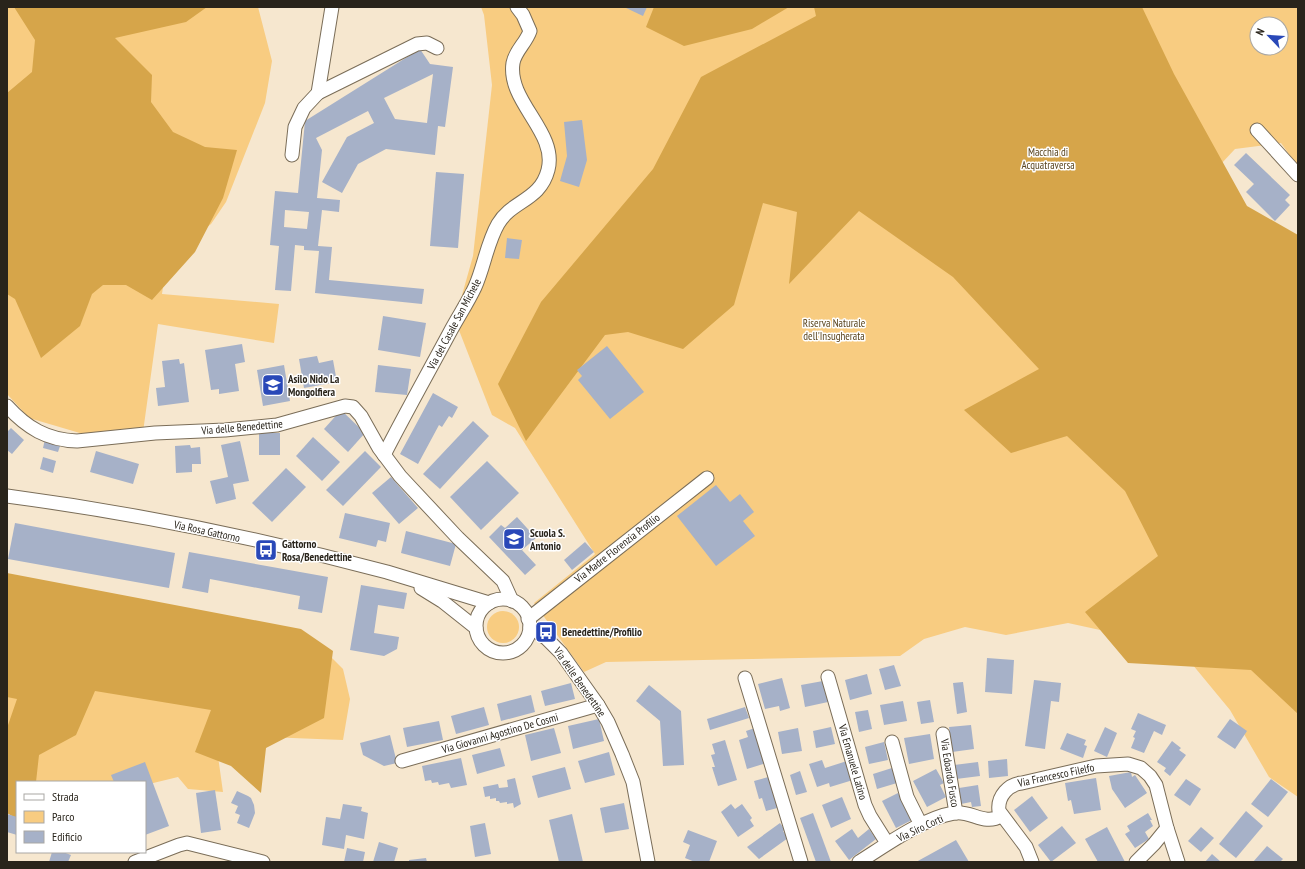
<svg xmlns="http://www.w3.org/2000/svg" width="1305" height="869" font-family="'PT Sans Narrow',sans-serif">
<rect width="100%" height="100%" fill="#f6e7cf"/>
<g fill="#f8cc81" fill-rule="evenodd">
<polygon points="7,7 258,7 272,61 265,103 226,202 211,224 167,258 162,294 279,304 274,343 158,324 143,432 90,436 29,418 7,394"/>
<path d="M 481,7 L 1298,7 L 1298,167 L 1281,143 L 1235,149 L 1205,181 L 1298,339 L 1298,797 L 1269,777 L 1230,710 L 1178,647 L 1068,623 L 1006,635 L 965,627 L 924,639 L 900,656 L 606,662 L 584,672 L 534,603 L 595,554 L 515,428 L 492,415 L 455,320 L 473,256 L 492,85 L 484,15 ZM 1257,24 L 1281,24 L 1281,48 L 1257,48 Z"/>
<polygon points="7,597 326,652 343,669 350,699 343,740 215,735 223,792 188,789 178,777 145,785 145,782 17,782 7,812"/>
<circle cx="503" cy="627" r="16"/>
</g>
<g fill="#d6a54a">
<polygon points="14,7 207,7 186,22 115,38 152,75 151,102 173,132 205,147 237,150 223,198 195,252 152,300 126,285 103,285 92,294 80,326 41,358 15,299 7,294 7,93 32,72 35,40"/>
<polygon points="654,7 789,7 752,29 684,46 646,27"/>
<polygon points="814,7 1142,7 1174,74 1247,206 1298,235 1298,714 1251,670 1128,663 1085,612 1158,556 1125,491 1067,436 1011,453 964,410 1039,369 953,277 859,211 789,284 797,212 763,203 734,305 683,349 628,332 605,335 526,441 498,384 541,302 653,169 701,77 816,16"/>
<polygon points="7,573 301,629 333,651 324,718 266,748 261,793 231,766 195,752 211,710 95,691 76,735 39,755 36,782 17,782 17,819 7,813 7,728 17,699 7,697"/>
</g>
<g fill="#a6b1c8" fill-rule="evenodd">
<polygon points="624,7 647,7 643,16"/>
<path d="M 420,49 L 430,64 L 453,67 L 445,127 L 438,126 L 435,155 L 386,149 L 358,164 L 342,193 L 322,182 L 347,137 L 374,123 L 368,111 L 316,138 L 322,150 L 317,198 L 340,200 L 339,212 L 322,210 L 318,246 L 332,247 L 329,280 L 424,289 L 422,304 L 315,293 L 319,251 L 304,250 L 304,246 L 295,245 L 291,291 L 275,290 L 279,246 L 270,245 L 275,191 L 298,193 L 305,121 ZM 433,74 L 427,123 L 395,119 L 384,98 ZM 285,210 L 309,212 L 307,229 L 284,227 Z"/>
<polygon points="582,120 587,160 579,187 560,181 567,156 564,122"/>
<polygon points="1246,153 1290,195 1285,200 1290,205 1275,221 1246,192 1254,184 1234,165"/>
<polygon points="436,172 464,174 458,248 430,246"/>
<polygon points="507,238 522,240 519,259 505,258"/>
<polygon points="383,316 426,323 420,357 378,350"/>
<polygon points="242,344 245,362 235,364 239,391 219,394 219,389 211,390 205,350"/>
<polygon points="607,346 644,392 610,419 578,380 582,376 577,370"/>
<polygon points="317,356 319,363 333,360 337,382 304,388 299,359"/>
<polygon points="179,359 180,364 184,363 189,402 158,406 156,388 165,387 162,361"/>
<polygon points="284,365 290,401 263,406 257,370"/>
<polygon points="378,365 411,369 407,395 375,392"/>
<polygon points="433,393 458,407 452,418 449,416 442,427 439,425 418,464 400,454"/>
<polygon points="341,410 365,433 348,452 324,429"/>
<polygon points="473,421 489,436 440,489 423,474"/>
<polygon points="11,428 24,440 12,454 7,450 7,430 8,431"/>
<rect x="259" y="433" width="21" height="22"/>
<polygon points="313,437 340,462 322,481 296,456"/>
<polygon points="45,439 61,443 58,452 43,448"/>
<polygon points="240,441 249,481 233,484 236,499 216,504 210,481 228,477 221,445"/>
<polygon points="190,445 191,448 200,447 201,464 192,464 192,472 176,473 175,446"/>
<polygon points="96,451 139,464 133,484 90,472"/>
<polygon points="365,451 381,467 343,506 326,490"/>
<polygon points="43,457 56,461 53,473 40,469"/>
<polygon points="487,461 519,493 481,530 450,497"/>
<polygon points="286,468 306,487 272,522 252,503"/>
<polygon points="391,477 418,508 399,524 372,493"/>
<polygon points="716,485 730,502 740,494 754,512 743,521 755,536 716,566 677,516"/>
<polygon points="345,513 390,523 386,542 378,540 376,547 339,538"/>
<polygon points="517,517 536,538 522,550 536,565 525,575 489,537 501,525 505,528"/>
<polygon points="15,523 175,553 169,588 8,559"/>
<polygon points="406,531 456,544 450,566 401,553"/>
<polygon points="585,542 594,552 572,570 564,560"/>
<polygon points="189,552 328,577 322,613 298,609 300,596 210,579 208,593 182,588"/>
<polygon points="361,585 407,593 404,609 378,605 374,633 399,637 397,649 384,656 350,650"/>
<polygon points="987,658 1014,660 1012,694 985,692"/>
<polygon points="894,665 901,686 885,690 879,669"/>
<polygon points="867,674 872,694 850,700 845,680"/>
<polygon points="782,678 790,708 780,711 779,706 765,709 758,684"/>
<polygon points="1034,680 1061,683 1059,702 1051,701 1045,749 1025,746"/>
<polygon points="823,681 828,702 805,707 801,685"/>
<polygon points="963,682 967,712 957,714 953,683"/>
<polygon points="571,683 575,699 545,706 541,691"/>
<polygon points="649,685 681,711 684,765 663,766 660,721 636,701"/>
<polygon points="531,695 535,712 501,721 497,704"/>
<polygon points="930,700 934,722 921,724 917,702"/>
<polygon points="903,701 907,721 884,725 880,705"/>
<polygon points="484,707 489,725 456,734 451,716"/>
<polygon points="745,707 749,718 710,730 707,719"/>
<polygon points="868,710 872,729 859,732 855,712"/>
<polygon points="1138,713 1166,725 1162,735 1154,731 1144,753 1131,748 1135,738 1133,737 1136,731 1131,729"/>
<polygon points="599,719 604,741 573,749 568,726"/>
<polygon points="1230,719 1247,731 1235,749 1217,737"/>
<polygon points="439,721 443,740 407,747 403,728"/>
<polygon points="971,725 974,749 952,752 949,727"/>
<polygon points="831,727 835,744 816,748 813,731"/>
<polygon points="1105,727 1117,733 1107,757 1094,751"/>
<polygon points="554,728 561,753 531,761 525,735"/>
<polygon points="755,728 766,763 747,769 739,740 748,737 746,731"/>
<polygon points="798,728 802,751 782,754 778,732"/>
<polygon points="1067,733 1086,740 1084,745 1087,746 1083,758 1060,749"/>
<polygon points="930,734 934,759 909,764 904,738"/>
<polygon points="390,735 397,763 384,766 363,755 360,743"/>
<polygon points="725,740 737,780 718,786 712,767 715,767 711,755 715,754 712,744"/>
<polygon points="1172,741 1181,748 1179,750 1186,755 1170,776 1164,771 1166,768 1157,762"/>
<polygon points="884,742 888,760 869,764 865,747"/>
<polygon points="500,748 505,766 477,774 472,755"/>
<polygon points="609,752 615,775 585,783 578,761"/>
<polygon points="461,758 467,785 451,788 449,783 439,785 438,782 432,783 431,780 425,781 422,766"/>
<polygon points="1007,759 1008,776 989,778 988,761"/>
<polygon points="822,760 825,768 847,761 853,780 830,787 829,783 817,787 809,764"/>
<polygon points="145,762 169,826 145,835 145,782 114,782 111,775"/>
<polygon points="978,762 980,776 956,779 954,765"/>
<polygon points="565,767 571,789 538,798 532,776"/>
<polygon points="892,768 897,783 877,789 873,774"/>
<polygon points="936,769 944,783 940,785 946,797 927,807 913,781"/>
<polygon points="800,771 807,792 796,795 790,775"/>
<polygon points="1131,772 1132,777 1135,775 1147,793 1125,808 1112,789 1109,776"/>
<polygon points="772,776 781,807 766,811 762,798 759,799 754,781"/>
<polygon points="515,778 521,804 514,808 513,803 507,804 507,802 500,803 499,801 496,801 496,798 490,799 490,796 485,797 483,787 498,784 499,788 508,787 507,780"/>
<polygon points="1096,778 1101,810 1074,814 1071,800 1068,801 1065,783"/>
<polygon points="1186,779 1201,789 1190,806 1174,795"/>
<polygon points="1271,779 1288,792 1268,817 1251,804"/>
<polygon points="978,785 981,806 972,807 971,802 961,804 959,788"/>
<polygon points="215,790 221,830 201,833 196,793"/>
<polygon points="237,791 248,796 251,798 254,805 255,813 249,828 237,823 240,815 235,813 238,806 231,803"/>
<polygon points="898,793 912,820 896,828 882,801"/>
<polygon points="1032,796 1048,818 1030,832 1014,810"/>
<polygon points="842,797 851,819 831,828 822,805"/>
<polygon points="624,803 629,829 605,833 600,808"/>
<polygon points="343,804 362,807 361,811 368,813 364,839 346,835 344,849 322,845 326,817 340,819"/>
<polygon points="731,804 735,809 742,804 752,818 750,820 754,826 738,837 721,812"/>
<polygon points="1246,811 1263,826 1236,858 1219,844"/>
<polygon points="813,813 831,862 816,862 800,818"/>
<polygon points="1148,813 1152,820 1150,820 1153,826 1145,832 1149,839 1135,848 1125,834 1130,831 1127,826"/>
<polygon points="7,814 17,817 17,835 7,832"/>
<polygon points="572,814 583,862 559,862 549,820"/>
<polygon points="485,823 491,854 475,857 470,826"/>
<polygon points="780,823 785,830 783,831 788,838 759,859 747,847"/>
<polygon points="1062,826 1076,843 1051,862 1038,845"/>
<polygon points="1107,827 1125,862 1098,862 1085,839"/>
<polygon points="1201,827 1214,838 1201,852 1188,841"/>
<polygon points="852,829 858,838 869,829 876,839 849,860 835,841"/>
<polygon points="688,830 717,841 709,862 695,862 685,858 690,845 683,842"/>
<polygon points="956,840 969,862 916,862"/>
<polygon points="379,842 398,848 394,862 373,862"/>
<polygon points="1267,846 1283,859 1280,862 1253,862"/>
<polygon points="347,848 365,852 363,862 344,862"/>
<polygon points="52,852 63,852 71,855 68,862 49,862"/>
<polygon points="1212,854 1221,862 1205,862"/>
<polygon points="426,858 427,862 409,862 409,860"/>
</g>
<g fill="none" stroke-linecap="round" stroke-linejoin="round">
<g stroke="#7a6d58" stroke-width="15">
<g id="minor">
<polyline points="318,93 417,44 427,43 437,48"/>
<polyline points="1257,130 1298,175"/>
<polyline points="292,155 295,127 304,108 318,93 332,7"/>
<path d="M 7,406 C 27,428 47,440 77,441 L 155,433 L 225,430 L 277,425 L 345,406 L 353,407 L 361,416 L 379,448 L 400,476 L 458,538 L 503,581 L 512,601"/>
<path d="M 384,455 C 405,414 428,373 450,332 C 458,317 468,302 475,287 C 484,267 487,243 498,224 C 512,200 540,201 548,170 C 558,132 507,102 513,63 C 515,51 526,43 530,31 L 523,15 L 517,7"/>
<path d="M 7,496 C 135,513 263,539 387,572 C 421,582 455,593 489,603"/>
<polyline points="421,588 442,601 476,628"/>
<circle cx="503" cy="626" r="27"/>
<polyline points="528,619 707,478"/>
<polyline points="530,627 546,638 561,653 598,705 608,722 622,754 633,782 648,862"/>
<polyline points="828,677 865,805 870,816 887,843"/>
<polyline points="745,678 801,862"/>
<polyline points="943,734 956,813"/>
<polyline points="892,742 907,797 921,825"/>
<polyline points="402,761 598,705"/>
<polyline points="135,862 179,845 187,843 263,862"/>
<path d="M 859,862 C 886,845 923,818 954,813 C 971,810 984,826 1001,816"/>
<path d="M 1032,862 L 1026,847 L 999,811 C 997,796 1009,784 1022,783 L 1096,766 L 1128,764 L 1141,768 L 1150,776 L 1156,785 L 1167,828 L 1178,862"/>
<polyline points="1136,862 1154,844 1167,828"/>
</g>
</g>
<use href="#minor" stroke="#fff" stroke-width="13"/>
</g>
<defs>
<g id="school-square" transform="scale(1.15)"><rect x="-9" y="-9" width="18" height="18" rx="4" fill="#2948b8" stroke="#fff"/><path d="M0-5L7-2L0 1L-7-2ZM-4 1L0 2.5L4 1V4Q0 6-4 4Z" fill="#fff"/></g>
<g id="bus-square" transform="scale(1.15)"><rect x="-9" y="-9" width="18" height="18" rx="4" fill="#2948b8" stroke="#fff"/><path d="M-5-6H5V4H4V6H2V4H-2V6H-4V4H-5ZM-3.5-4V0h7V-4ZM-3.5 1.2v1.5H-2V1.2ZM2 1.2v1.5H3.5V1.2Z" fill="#fff"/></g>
</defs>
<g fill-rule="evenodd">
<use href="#school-square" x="273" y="385"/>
<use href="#school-square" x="514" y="539"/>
<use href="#bus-square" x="266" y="550"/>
<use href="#bus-square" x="546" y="632"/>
</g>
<g text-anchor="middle" stroke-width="3" stroke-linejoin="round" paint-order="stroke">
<g font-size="11" fill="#59441e" stroke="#fff">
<text x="1048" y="156">Macchia di<tspan x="1048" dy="13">Acquatraversa</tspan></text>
<text x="834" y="327">Riserva Naturale<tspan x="834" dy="13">dell'Insugherata</tspan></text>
</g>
<g font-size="11" fill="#29241b" stroke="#fff">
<text transform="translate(454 324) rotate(-62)" y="4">Via del Casale San Michele</text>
<text transform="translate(242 427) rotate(-5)" y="4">Via delle Benedettine</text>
<text transform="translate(207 531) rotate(12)" y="4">Via Rosa Gattorno</text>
<text transform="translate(617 548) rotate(-38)" y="4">Via Madre Florenzia Profilio</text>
<text transform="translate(580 682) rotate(55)" y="4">Via delle Benedettine</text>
<text transform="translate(500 733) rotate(-16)" y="4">Via Giovanni Agostino De Cosmi</text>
<text transform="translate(853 762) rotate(74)" y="4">Via Emanuele Latino</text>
<text transform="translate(950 773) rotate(81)" y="4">Via Edoardo Fusco</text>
<text transform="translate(1056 775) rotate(-12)" y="4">Via Francesco Filelfo</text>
<text transform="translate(920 828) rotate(-25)" y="4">Via Siro Corti</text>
</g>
<g font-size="11" font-weight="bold" fill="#29241b" stroke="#fff" text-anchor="start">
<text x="288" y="383">Asilo Nido La<tspan x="288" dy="13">Mongolfiera</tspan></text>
<text x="530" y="537">Scuola S.<tspan x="530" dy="13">Antonio</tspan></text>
<text x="282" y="548">Gattorno<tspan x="282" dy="13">Rosa/Benedettine</tspan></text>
<text x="562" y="636">Benedettine/Profilio</text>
</g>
</g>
<rect width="1305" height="869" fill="none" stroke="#29241b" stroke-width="16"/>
<rect x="16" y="781" width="130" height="72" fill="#ffffff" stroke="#a9a7a4"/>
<rect x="24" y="794" width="20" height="6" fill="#ffffff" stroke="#a9a7a4"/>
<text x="52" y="801" font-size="12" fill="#29241b">Strada</text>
<rect x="24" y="811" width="20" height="12" fill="#f8cc81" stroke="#a9a7a4"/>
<text x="52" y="821" font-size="12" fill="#29241b">Parco</text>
<rect x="24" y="831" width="20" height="12" fill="#a6b1c8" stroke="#a9a7a4"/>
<text x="52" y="841" font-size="12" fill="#29241b">Edificio</text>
<g transform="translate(1269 36) rotate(295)"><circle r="19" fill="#ffffff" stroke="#a9a7a4"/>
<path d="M0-3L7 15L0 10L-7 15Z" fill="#2948b8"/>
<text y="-6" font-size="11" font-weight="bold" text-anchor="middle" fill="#29241b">N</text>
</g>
</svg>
